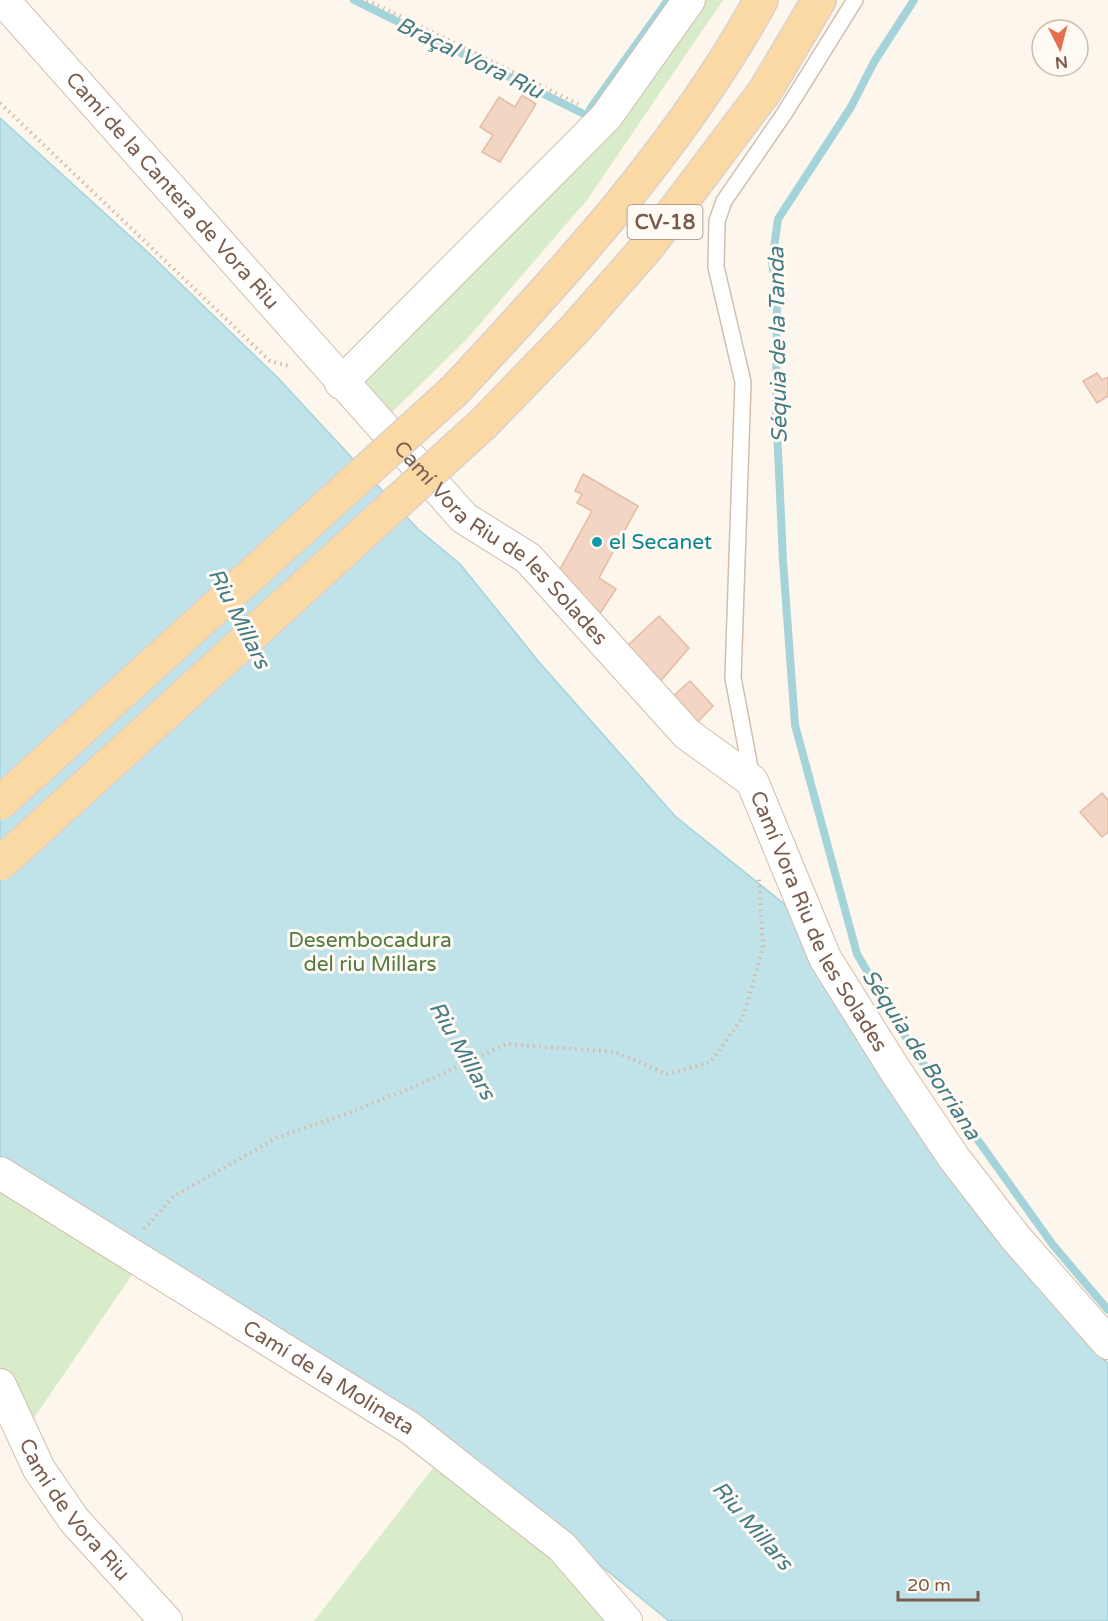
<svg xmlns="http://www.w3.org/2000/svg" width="1108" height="1621" font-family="'Varela Round',sans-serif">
<rect width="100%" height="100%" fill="#fdf6ec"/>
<g fill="#d8ecc9">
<polygon points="694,0 723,0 587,200 466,340 382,422 355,374"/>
<polygon points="0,1182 138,1266 25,1431 0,1378"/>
<polygon points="440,1459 556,1550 616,1621 314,1621"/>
</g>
<polygon fill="#bfe3e8" stroke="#a5d3da" stroke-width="1.5" points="0,118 153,257 278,378 418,529 460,564 539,662 675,816 788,907 813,964 875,1068 990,1232 1108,1364 1108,1621 669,1621 487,1473 283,1330 0,1158"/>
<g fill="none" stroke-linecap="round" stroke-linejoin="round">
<g stroke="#a5d3da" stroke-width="8">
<polyline points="354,0 586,115"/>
<polyline points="914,0 874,62 851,107 778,219 772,262 777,293 776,407 783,561 795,725 857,954 912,1048 1053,1245 1108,1310"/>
<polyline points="590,109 668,0"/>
</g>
</g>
<g fill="#f3d5c3" stroke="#e6bba3" stroke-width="1.5">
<polygon points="522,95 536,104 500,162 482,152 493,135 480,127 499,97 515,107"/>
<polygon points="1097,373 1102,380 1108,377 1108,396 1097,403 1083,381"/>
<polygon points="583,474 638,506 599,578 616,589 597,618 558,573 592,511 577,503 582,494 575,491"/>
<polygon points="659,616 689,648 657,685 625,648"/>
<polygon points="690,681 713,706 694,726 670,699"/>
<polygon points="1102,793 1108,800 1108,832 1102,837 1080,812"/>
</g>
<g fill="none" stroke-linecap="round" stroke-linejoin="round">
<g stroke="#d1beb0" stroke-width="18">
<polyline id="lane" points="752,778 733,678 743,382 716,267 717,221 724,201 784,114 855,0"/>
</g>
<g stroke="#d1beb0" stroke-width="34">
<g id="street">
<path id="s1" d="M 3,0 L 464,518 L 528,558 L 687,734 L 752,781 L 825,958 L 895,1070 L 954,1158 L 1015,1237 L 1108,1343"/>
<polyline points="341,383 606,117 689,0"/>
<path id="s2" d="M 0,1173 L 410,1428 L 562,1547 L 626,1621"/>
<path id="s3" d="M 0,1385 L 39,1469 L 74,1520 L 166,1621"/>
</g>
</g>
<g stroke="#dad1cd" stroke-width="36">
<g id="primary">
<path d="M 454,391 C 567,270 681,146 761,0"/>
<polyline points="484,423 575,329 648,246 765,91 819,0"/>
</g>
</g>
<g stroke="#d9b8a5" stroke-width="4" stroke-dasharray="1.5 4.5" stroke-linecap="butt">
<polyline points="367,0 578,104"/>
<polyline points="0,103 270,361 289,366"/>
<polyline points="144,1229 174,1196 278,1137 349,1113 434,1078 506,1044 615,1052 667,1074 711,1062 743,1017 763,948 759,878"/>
</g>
<use href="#lane" stroke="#fff" stroke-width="15"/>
<use href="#street" stroke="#fff" stroke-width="32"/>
<use href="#primary" stroke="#fbd9a5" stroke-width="33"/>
<g stroke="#dad1cd" stroke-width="36" stroke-linecap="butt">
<g id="primary-bridge">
<polyline points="0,803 454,391"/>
<polyline points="0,864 484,423"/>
</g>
</g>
<use href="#primary-bridge" stroke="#fbd9a5" stroke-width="33"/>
</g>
<circle fill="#0f9aa8" stroke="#fffaf3" stroke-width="2" cx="597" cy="542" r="6"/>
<g text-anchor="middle" stroke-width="6" stroke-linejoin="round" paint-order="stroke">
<rect fill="#fffaf3" stroke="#a28b7f" stroke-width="1.5" x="627.5" y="205" width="75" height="34" rx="4.5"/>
<g font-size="20" font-weight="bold" fill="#7a5c4d">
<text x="665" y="229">CV-18</text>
</g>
<g font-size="21" fill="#7a5c4d" stroke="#fffaf3">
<text dy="7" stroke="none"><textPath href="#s1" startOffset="255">Camí de la Cantera de Vora Riu</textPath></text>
<text dy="7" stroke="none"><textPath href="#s1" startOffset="738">Camí Vora Riu de les Solades</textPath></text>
<text dy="7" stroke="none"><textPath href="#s1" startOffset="1242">Camí Vora Riu de les Solades</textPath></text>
<text dy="7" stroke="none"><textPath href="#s2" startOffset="387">Camí de la Molineta</textPath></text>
<text dy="7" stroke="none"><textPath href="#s3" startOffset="146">Camí de Vora Riu</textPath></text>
</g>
<g font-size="21" fill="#0d838f" stroke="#fffaf3" text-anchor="start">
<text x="609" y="549">el Secanet</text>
</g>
<g font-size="21" fill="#537a41" stroke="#fffaf3">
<text x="370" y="947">Desembocadura<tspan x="370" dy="24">del riu Millars</tspan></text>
</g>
<g font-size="22" font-style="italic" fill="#437c86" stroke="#fffaf3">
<text transform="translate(470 57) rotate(26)" y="8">Braçal Vora Riu</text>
<text transform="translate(777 345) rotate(-91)" y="8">Séquia de la Tanda</text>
<text transform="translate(240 618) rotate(63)" y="8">Riu Millars</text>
<text transform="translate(463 1050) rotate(60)" y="8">Riu Millars</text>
<text transform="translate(922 1054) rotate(57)" y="8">Séquia de Borriana</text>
<text transform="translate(753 1525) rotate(49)" y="8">Riu Millars</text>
</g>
</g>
<g transform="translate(1060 48) rotate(174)"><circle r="28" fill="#fffaf3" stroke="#cabbb1" stroke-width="1.5"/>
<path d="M0-4.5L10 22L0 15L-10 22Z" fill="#e76f51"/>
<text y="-9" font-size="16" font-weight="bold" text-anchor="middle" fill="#7a5c4d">N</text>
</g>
<path d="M898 1591v9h80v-9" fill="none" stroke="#7a5c4d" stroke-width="3"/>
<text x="907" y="1591" font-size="18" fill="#7a5c4d" stroke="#fffaf3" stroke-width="4.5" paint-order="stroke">20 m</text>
</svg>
